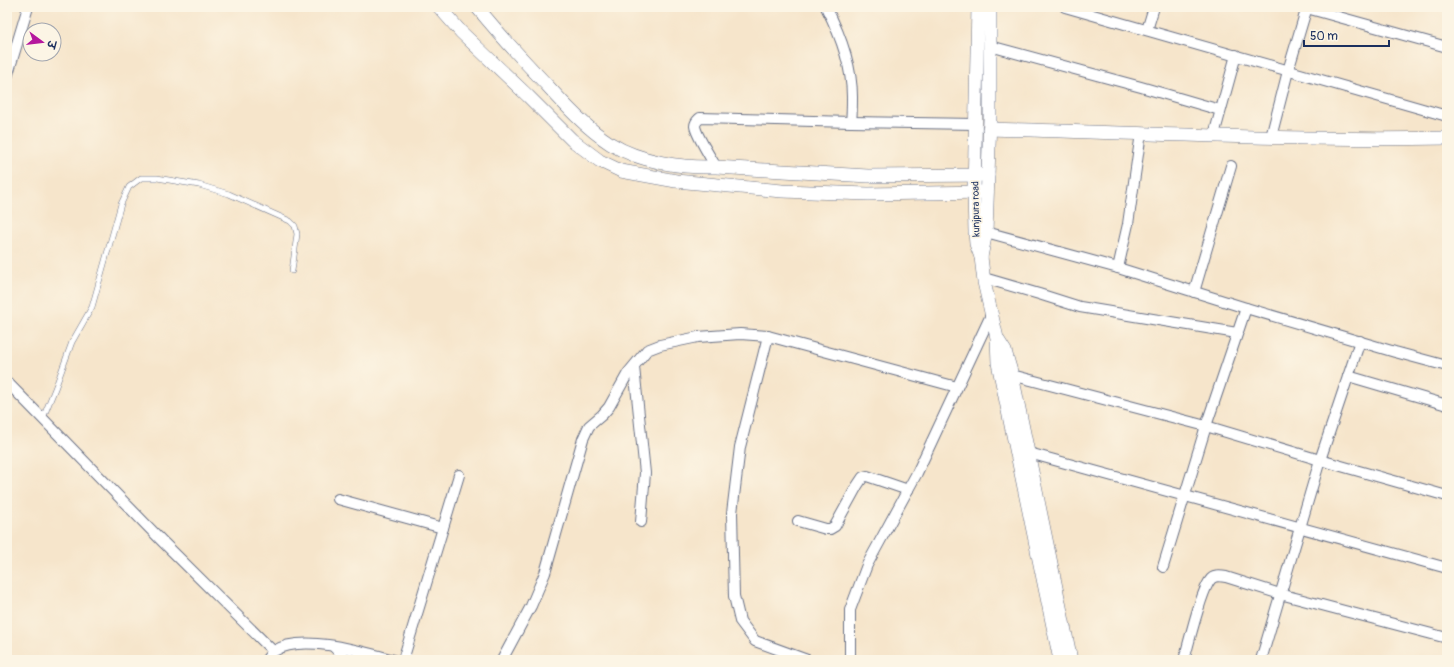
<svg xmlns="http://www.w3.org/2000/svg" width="1454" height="667" font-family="Pangolin,'Playpen Sans Deva',sans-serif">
<rect width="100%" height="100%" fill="#fcf5e5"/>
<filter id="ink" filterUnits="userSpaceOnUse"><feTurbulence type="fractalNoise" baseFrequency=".025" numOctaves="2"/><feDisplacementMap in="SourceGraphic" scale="8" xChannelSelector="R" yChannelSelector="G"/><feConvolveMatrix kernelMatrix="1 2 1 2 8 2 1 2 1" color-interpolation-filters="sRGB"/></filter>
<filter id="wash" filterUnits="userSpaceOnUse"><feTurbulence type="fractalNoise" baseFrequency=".012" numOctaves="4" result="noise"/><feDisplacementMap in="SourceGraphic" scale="16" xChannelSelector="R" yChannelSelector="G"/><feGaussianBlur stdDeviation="0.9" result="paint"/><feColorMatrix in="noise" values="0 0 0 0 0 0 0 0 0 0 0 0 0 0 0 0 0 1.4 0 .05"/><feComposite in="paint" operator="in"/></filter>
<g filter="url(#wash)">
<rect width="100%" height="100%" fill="#f6e5cb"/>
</g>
<g filter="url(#ink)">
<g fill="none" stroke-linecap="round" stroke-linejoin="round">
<g stroke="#686f84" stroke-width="6">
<polyline id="service" points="43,418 56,386 72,342 92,307 121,204 129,187 141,178 157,178 199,185 229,194 290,221 295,226 297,234 292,271"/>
</g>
<g stroke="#686f84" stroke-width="12">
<g id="minor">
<path d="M 826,7 C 840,34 852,67 852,97 C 852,106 852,114 851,122"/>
<polyline points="1065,7 1447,116"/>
<polyline points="1303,7 1447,47"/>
<polyline points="1147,30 1154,7"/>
<polyline points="990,46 1141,87 1220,110"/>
<polyline points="7,77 28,7"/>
<polyline points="1214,135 1236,55"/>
<polyline points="1271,137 1288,71 1307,7"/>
<path d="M 716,167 C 711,158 696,135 695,126 C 695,122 698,120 700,118 L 851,122 L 976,124"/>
<polyline points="986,232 1118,268 1246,308 1395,352 1447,366"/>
<polyline points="1118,268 1128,224 1141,133"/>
<polyline points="984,278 1039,294 1080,307 1237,333"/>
<polyline points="1194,292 1231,166"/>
<polyline points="768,336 740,447 732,513 734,596 740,621 755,641 807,660"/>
<polyline points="634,367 645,473 641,522"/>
<polyline points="1012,375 1206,426 1320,460 1447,496"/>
<polyline points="1348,376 1447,405"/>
<polyline points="7,382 162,541 273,651"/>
<polyline points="1029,453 1447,568"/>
<polyline points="338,499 443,528"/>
<polyline points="798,521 826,529 830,529 835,526 857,486 863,477 867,476 908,490"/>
<polyline points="1163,567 1206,426 1246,308"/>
<polyline points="334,647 346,660"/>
<path d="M 266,660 C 269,657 271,653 274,651 C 302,633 364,652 394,660"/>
<polyline points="403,660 459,475"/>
<polyline points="502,660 531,606 545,573 583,439 589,426 602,415 609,407 628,373 647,350 660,345 698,337 740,334 768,336 957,387"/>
<polyline points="850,660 850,610 867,565 917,473 991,315"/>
<path d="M 1184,660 C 1189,643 1201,590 1211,579 C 1215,575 1221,576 1226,577 L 1280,594 L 1447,638"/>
<polyline points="1261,660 1320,460 1360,341"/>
</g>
</g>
<g stroke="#686f84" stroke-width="14">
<g id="tertiary">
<polyline points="439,7 461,32 528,96 572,140 600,161 621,171 676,181 782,191 868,194 987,192"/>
<path d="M 477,7 C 499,34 522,59 546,84 C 565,105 586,128 611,144 C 640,162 682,168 716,167 L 868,176 L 988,175"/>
<polyline points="978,7 974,192 975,232 976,244 981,257 984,282 997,338 998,363 1060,660"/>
<path d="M 989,129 C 1142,133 1295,141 1447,138"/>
<polyline points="981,257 986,232 990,118 990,7"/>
<polyline points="998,340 1005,351 1012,375 1071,660"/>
</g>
</g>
<use href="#service" stroke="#fff" stroke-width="5"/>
<use href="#minor" stroke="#fff" stroke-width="10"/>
<use href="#tertiary" stroke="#fff" stroke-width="13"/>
</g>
</g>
<g text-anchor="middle" stroke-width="3.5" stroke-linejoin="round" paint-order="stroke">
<g font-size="10" fill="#1b2f5e" stroke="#fcf5e5">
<text transform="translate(975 209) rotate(-91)" y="4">kunjpura road</text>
</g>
</g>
<rect width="1454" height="667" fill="none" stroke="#fcf5e5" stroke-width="24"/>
<g transform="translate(42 42) rotate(105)"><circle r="19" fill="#fcf5e5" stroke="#a2a6af"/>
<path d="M0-3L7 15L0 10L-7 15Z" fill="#b5179e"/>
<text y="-6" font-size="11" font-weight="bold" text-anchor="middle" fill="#1b2f5e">उ</text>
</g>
<path d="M1304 40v6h85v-6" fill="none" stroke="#1b2f5e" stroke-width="2"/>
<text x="1310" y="40" font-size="12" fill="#1b2f5e" stroke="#fcf5e5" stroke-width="3" paint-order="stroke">50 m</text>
</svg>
